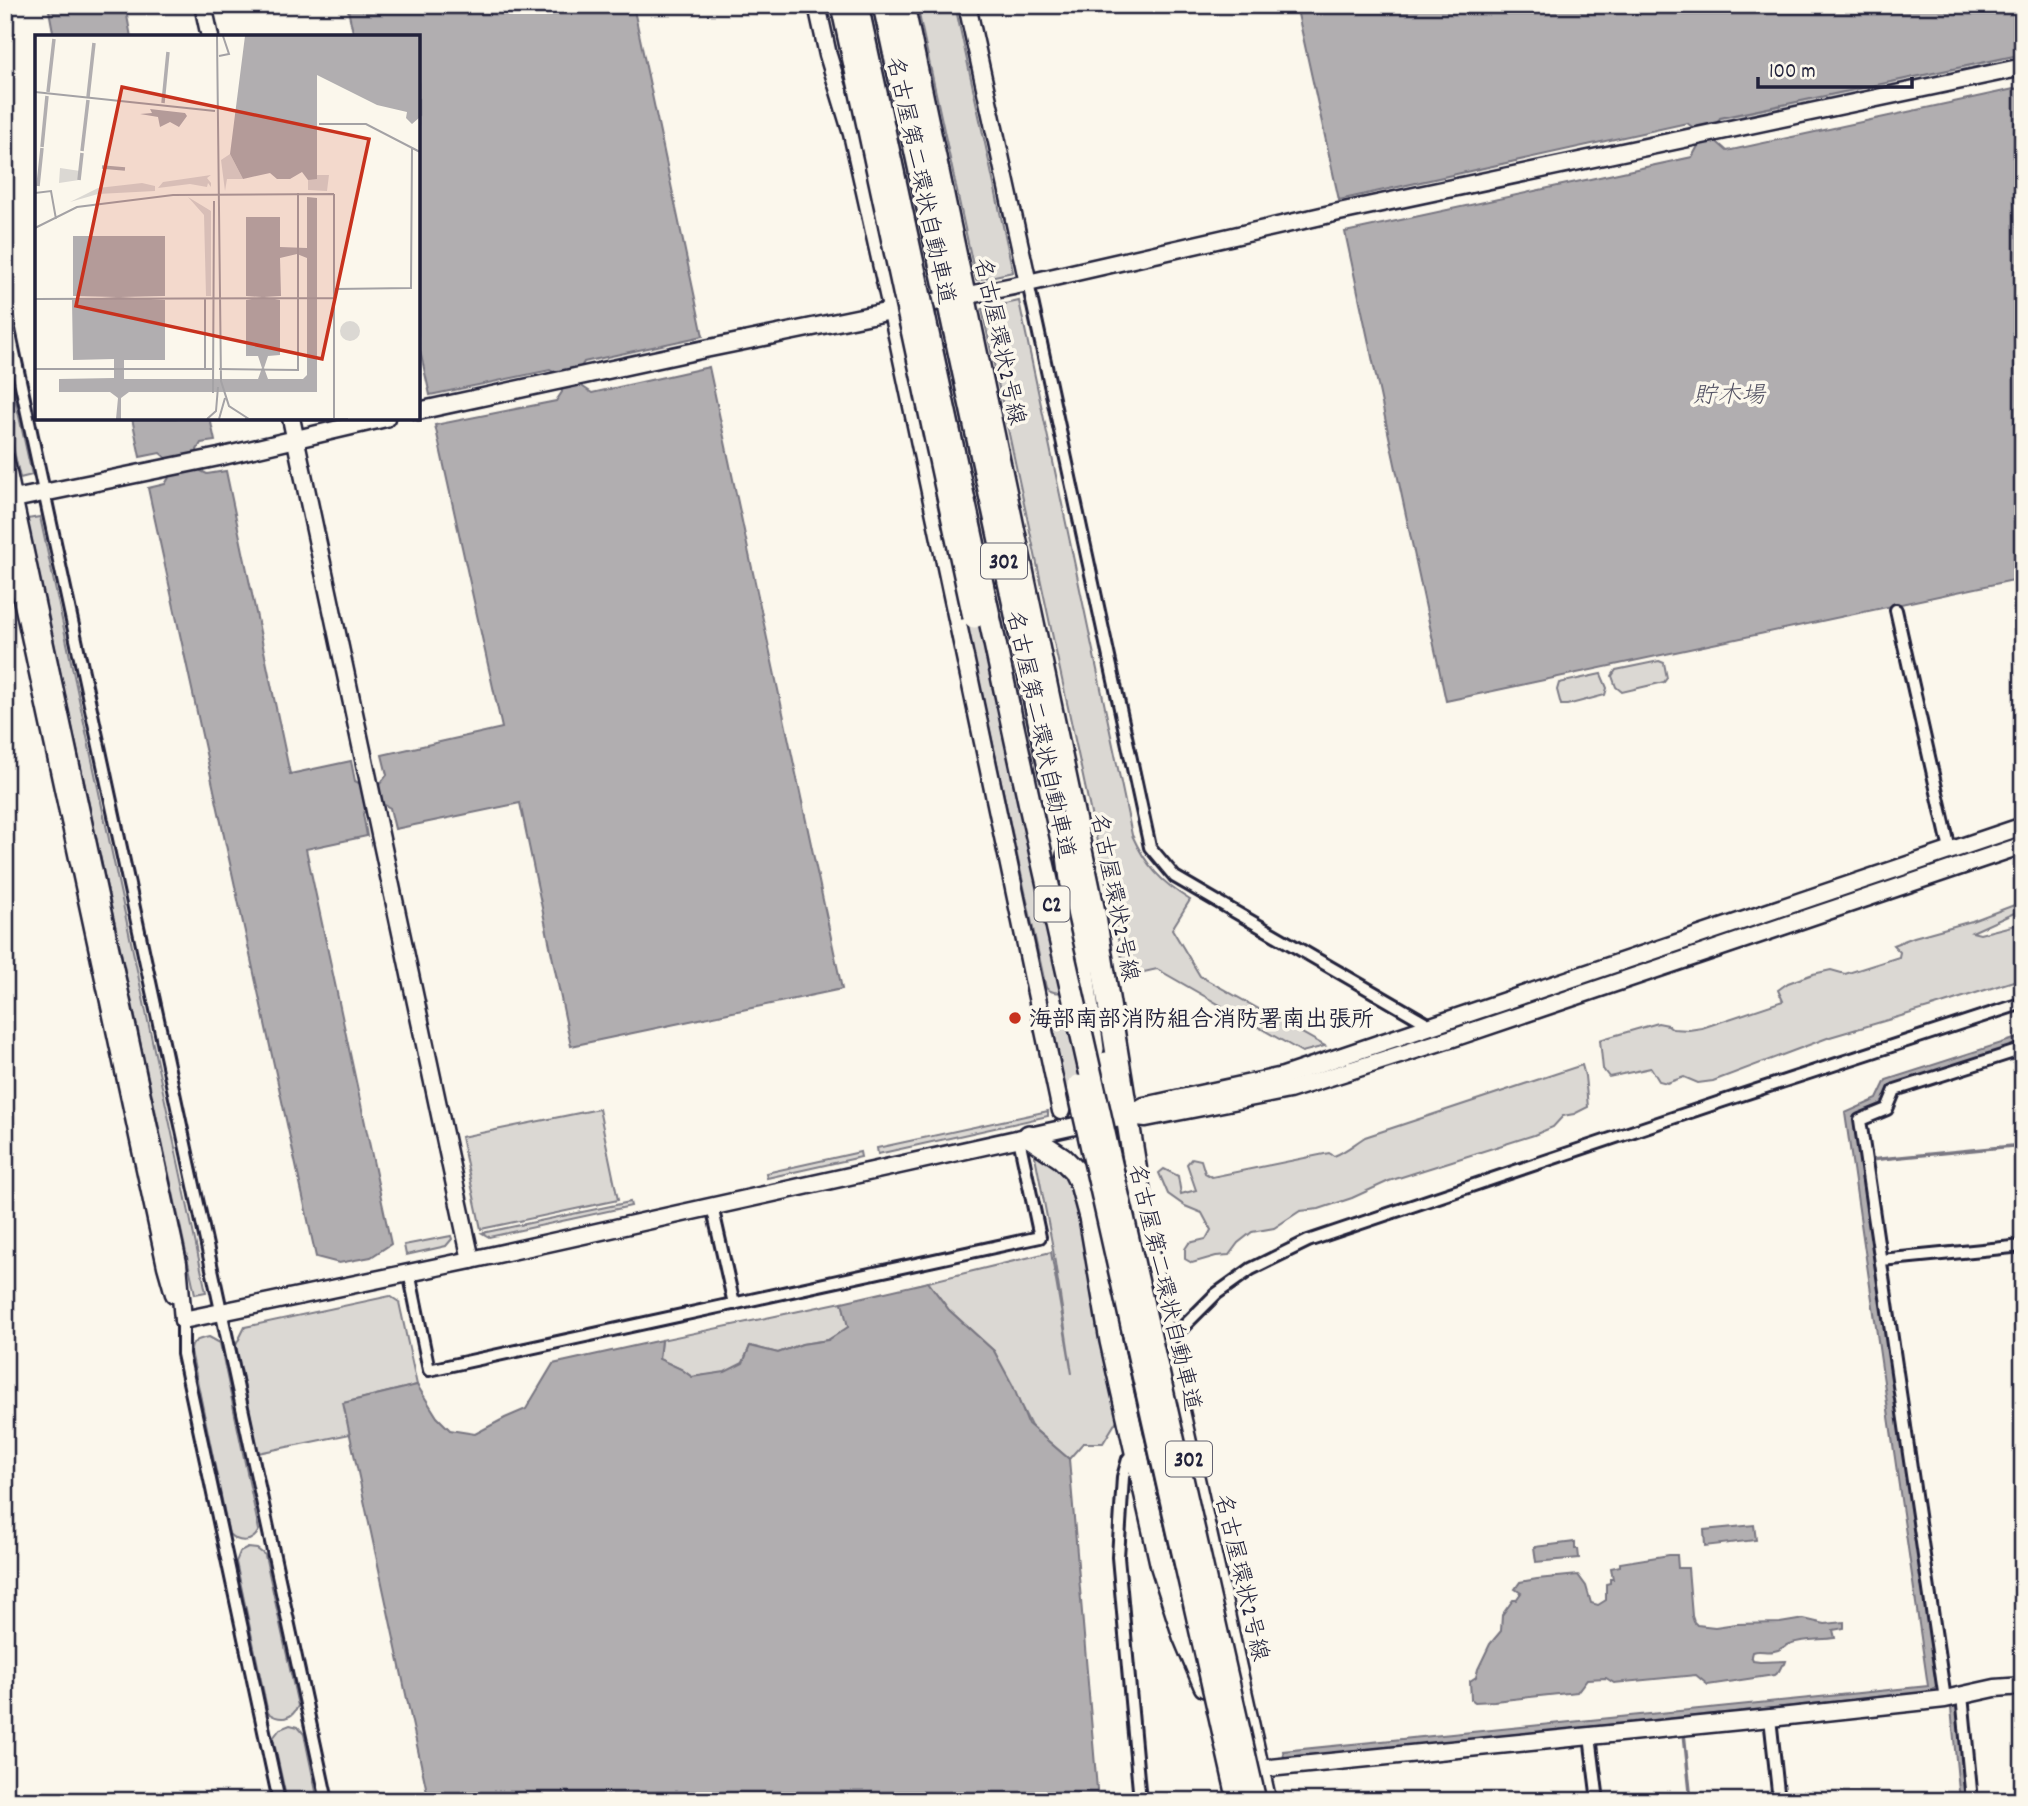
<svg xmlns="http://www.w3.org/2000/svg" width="2028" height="1806" font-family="Dekko,'Klee One',sans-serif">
<rect width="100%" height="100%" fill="#fbf7ec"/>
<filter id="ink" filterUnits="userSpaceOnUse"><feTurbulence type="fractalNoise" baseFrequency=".0143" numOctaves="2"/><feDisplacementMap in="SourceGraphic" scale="14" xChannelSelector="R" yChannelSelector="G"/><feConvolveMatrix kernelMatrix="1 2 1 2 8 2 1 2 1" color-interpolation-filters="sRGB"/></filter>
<g filter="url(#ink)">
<g fill="#dbd8d3" stroke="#7e7d87" stroke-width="2">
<polygon points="917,5 955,5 1013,272 976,280"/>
<polygon points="2023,54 2023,62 1715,126 1720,118"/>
<path d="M 1019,301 L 1132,835 C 1146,866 1161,882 1190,900 L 1172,929 L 1200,976 L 1325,1046 L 1302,1052 L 1157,969 L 1126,976 L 982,309 Z"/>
<path d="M 936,319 L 1080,985 C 1072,992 1054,996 1046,988 L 903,332 L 908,324 Z"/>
<polygon points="5,353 32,475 20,478 5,410"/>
<polygon points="40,517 206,1292 195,1294 27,519"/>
<polygon points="1659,661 1664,663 1667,678 1664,682 1622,692 1616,687 1612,676 1616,670"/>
<polygon points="1601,674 1607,688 1605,695 1567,705 1561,705 1557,690 1559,683"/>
<polygon points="2017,904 2021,910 1972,932 1980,934 2023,923 2023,978 1935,1006 1830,1037 1713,1081 1698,1083 1684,1077 1667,1083 1659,1081 1651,1068 1609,1077 1603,1069 1600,1040 1606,1038 1658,1023 1668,1025 1673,1029 1689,1030 1702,1028 1783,1001 1778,990 1788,983 1813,974 1831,970 1845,974 1899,957 1900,952 1893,945 1914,937 1972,921"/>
<path d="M 1078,1002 L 1087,1078 L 1076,1102 L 1068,1106 L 1051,1017 C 1055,1004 1066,1004 1078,1002 Z"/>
<path d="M 1582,1065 L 1585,1076 L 1588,1107 L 1574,1114 L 1563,1116 L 1553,1127 L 1534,1135 L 1389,1181 L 1352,1198 L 1319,1209 L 1300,1211 L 1274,1228 L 1252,1232 L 1238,1243 L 1229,1255 L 1216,1256 L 1192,1263 L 1185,1259 L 1185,1249 L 1189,1243 L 1206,1239 L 1211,1230 L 1202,1213 L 1185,1206 L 1168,1194 L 1159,1173 L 1164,1169 L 1178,1176 L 1181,1194 L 1196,1190 L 1187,1164 L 1192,1158 L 1201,1160 L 1205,1173 L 1212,1177 L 1329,1153 L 1334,1156 C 1345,1152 1354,1144 1365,1137 Z"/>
<polygon points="599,1109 618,1200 481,1229 461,1137"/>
<polygon points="1048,1111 1048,1116 878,1154 877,1148"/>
<polygon points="860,1152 861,1157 767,1178 766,1173"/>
<polygon points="1045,1154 1078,1175 1125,1407 1103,1443 1083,1443 1069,1459 1031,1426 994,1351 949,1310 928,1282 1051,1252 1072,1374 1052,1243 1035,1156"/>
<polygon points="630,1202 631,1206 489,1237 482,1233"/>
<polygon points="451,1236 452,1239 446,1246 406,1255 404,1245"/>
<polygon points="390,1296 399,1302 417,1385 344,1403 350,1434 258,1453 236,1345 245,1327"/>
<polygon points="842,1302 849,1327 828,1340 802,1344 778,1353 750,1346 743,1363 725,1373 692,1377 681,1369 659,1359 661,1340"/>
<path d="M 209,1337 L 220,1343 L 259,1530 C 253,1543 239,1544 229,1534 L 191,1351 C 191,1340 200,1339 209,1337 Z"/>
<path d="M 248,1548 L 257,1549 L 265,1555 L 298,1706 C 292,1720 280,1721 268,1713 L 236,1562 L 240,1552 Z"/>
<polygon points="290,1725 298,1727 304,1734 318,1801 287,1801 273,1738 280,1729"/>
</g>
<g fill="#b1aeb0" stroke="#787681" stroke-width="2">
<polygon points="48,5 125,5 131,37 54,37"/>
<polygon points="347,5 633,5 703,336 584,362 579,370 583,387 592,393 709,367 842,989 571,1046 520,803 395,829 390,808 381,803 368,806 363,814 367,836 306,849 391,1244 371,1257 339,1263 316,1257 148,488 165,484 170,476 166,458 160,453 140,457 132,418 210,418 215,441 201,443 197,450 201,471 207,474 226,471 290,774 351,761 355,781 366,787 379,785 387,775 382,755 502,728 435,425 556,401 562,392 558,375 550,370 430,395 418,342 418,37 354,37"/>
<polygon points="1296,5 2023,5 2023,54 1720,118 1715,127 1718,143 1727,151 2023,87 2023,578 1446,701 1345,232 1692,157 1698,146 1695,129 1687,123 1339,200"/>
<polygon points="2023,1036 2023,1044 1891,1087 1882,1106 1854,1117 1937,1686 1929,1692 1284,1758 1283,1751 1928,1686 1845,1113 1877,1099 1886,1080"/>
<polygon points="928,1282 949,1310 994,1351 1013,1386 1028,1424 1069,1459 1098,1801 429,1801 343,1403 417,1385 437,1417 450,1430 475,1434 505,1418 526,1409 553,1364 661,1340 659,1359 681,1369 692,1377 725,1372 743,1363 750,1346 778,1353 802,1344 828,1340 848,1327 842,1302"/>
<polygon points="1754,1525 1756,1540 1705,1546 1704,1530"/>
<polygon points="1575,1542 1575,1549 1578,1549 1579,1558 1536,1562 1534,1547"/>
<path d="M 1669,1555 L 1677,1555 L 1678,1568 L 1688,1568 L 1692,1616 L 1694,1622 L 1697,1625 L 1715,1627 L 1736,1624 L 1780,1623 L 1804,1619 L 1825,1624 L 1844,1622 L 1844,1628 L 1833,1630 L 1835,1638 C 1820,1640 1803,1639 1789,1644 C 1784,1646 1781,1650 1774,1651 C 1766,1653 1760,1649 1752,1652 L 1751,1656 L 1753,1661 L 1760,1662 L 1786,1661 L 1785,1664 L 1782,1665 L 1779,1671 L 1774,1675 L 1708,1685 L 1696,1675 L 1614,1683 L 1606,1678 L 1587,1679 L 1577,1692 L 1494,1701 L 1475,1702 L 1471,1699 L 1470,1681 L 1476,1677 L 1478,1669 L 1490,1644 L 1501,1631 L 1502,1615 L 1513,1600 L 1516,1600 L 1521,1593 L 1515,1589 L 1520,1582 L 1537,1579 L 1578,1575 L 1586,1586 L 1591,1603 L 1598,1605 L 1606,1600 L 1606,1584 L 1610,1583 L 1610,1579 L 1613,1579 L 1611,1568 L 1620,1566 L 1620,1563 Z"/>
<polygon points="1958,1703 1967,1801 1960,1801 1951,1708"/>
</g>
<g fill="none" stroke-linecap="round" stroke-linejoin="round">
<g stroke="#787681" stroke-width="3.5">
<polyline points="1870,1160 2023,1145"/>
<polyline points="1684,1733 1691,1801"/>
</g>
<g stroke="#22223b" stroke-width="16">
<g id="street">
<polyline points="1028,283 1150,847 1175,877 1430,1025"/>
<polyline points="5,311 327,1801"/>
<polyline points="1896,610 1950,850"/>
<polyline points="712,1206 734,1304"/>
<polyline points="1881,1260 2023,1246"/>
<polyline points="409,1272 429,1370 1040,1237 1019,1139"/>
<polyline points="183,1320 183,1354 279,1801"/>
<polyline points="1165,1345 1216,1294 1251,1269 1308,1241 1723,1101 2023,1003"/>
<polyline points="1135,1451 1128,1459 1123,1477 1118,1557 1140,1801"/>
<polyline points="1962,1695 1972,1801"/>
<polyline points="1945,1699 1860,1120 1887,1109 1895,1090 2023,1049"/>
<polyline points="1770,1718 1779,1801"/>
<polyline points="1590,1736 1598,1801"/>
</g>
</g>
<g stroke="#22223b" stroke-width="21">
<g id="secondary">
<polyline points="203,5 210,37"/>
<polyline points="817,5 828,55 852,134 892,312 1061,1111"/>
<polyline points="967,5 1028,283"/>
<polyline points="418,411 705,349 1028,283 1339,212 2023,67"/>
<polyline points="291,418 471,1260"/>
<polyline points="5,459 178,1263 183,1320"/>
<polyline points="14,499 219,457 386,418"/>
<polyline points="5,520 166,1266 174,1294"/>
<polyline points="1127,1116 1144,1106 1283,1076 2023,826"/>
<polyline points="183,1320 471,1260 1102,1120 1127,1116 1146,1118 1289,1090 1453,1038 2023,845"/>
<polyline points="1259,1769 1770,1718 1945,1699 1995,1688 2023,1686"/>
</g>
</g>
<g stroke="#22223b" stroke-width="26">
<g id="highway">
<polyline points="884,5 1051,776"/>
<polyline points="903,5 1095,917 1164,1346 1265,1801"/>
<polyline points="1068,856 1093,1049"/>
<polyline points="1102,1120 1108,1098 1106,1063"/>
<polyline points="1029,1136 1062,1158 1074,1170 1081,1184 1090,1217 1111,1341 1162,1567 1184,1636 1205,1686"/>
</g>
</g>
<use href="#street" stroke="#fbf7ec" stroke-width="10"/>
<use href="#secondary" stroke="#fbf7ec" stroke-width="16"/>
<use href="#highway" stroke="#fbf7ec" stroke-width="21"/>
<g stroke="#22223b" stroke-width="26" stroke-linecap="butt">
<g id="highway-bridge">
<polyline points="842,5 974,617"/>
<polyline points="857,5 1031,810 1255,1801"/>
<polyline points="1078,1086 1239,1801"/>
</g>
</g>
<use href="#highway-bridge" stroke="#fbf7ec" stroke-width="21"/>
</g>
</g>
<circle fill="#c8321e" stroke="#fbf7ec" stroke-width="2.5" cx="1015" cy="1018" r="7"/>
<g text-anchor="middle" stroke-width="7" stroke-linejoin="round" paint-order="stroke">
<g fill="#fbf7ec" stroke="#636270" stroke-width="2">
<rect x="981" y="543.5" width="46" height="35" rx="5"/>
<rect x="1034.5" y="886.5" width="35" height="35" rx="5"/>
<rect x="1166" y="1441.5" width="46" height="35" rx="5"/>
</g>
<g font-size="21" font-weight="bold" fill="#22223b">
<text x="1004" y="568">302</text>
<text x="1052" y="911">C2</text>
<text x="1189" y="1466">302</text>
</g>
<g font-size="23" fill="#22223b" stroke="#fbf7ec">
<text transform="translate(922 180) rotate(78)" y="8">名古屋第二環状自動車道</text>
<text transform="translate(1001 341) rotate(78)" y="8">名古屋環状2号線</text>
<text transform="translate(1042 734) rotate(78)" y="8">名古屋第二環状自動車道</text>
<text transform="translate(1116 897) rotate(79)" y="8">名古屋環状2号線</text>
<text transform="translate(1166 1287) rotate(77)" y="8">名古屋第二環状自動車道</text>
<text transform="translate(1243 1577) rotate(77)" y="8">名古屋環状2号線</text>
</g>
<g font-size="23" font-weight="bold" fill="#22223b" stroke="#fbf7ec" text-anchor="start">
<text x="1029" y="1026">海部南部消防組合消防署南出張所</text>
</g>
<g font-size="24" font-style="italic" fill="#545364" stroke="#fbf7ec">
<text x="1729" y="402">貯木場</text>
</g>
</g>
<g transform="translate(35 35)">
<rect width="385" height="385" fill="#fbf7ec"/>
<path d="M 195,119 L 208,144 L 192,144 L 190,156 L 186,125 ZM 25,133 L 45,136 L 44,145 L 24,148 ZM 176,140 L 172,143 L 176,148 L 176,152 L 173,148 L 172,152 L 155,149 L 123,153 L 128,147 ZM 282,140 L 294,140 L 292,156 L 273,155 L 273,145 ZM 107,148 L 120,151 L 120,156 L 63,159 L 35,167 L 63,153 ZM 153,162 L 176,176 L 176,261 L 171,261 L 169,180 ZM305 296a10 10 0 1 1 20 0a10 10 0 1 1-20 0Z" fill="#dbd8d3"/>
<path d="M 210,1 L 385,1 L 385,82 L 377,89 L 371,83 L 372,77 L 342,70 L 282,40 L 282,144 L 273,145 L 267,137 L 255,144 L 242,144 L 235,138 L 208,144 L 195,119 ZM 115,74 L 150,78 L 152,81 L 144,92 L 135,87 L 125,92 L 123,82 L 105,79 L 117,78 ZM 272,162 L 282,163 L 282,357 L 94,357 L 86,363 L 86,384 L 81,384 L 83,363 L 75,357 L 24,357 L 24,344 L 79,343 L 79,324 L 38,325 L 37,265 L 82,262 L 38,261 L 38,201 L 130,201 L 130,261 L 85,262 L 130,265 L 130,325 L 89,325 L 89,344 L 223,344 L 227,333 L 223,321 L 211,321 L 211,265 L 227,262 L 211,261 L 211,182 L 245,182 L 245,212 L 272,213 ZM 262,219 L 272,223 L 272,340 L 268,344 L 233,344 L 229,333 L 233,321 L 245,320 L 245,265 L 229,262 L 246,261 L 245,223 Z" fill="#b1aeb0" fill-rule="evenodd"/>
<path fill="none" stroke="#b1aeb0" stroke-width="3.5" d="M 13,57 L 19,4M 53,62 L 59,8M 128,68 L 133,17M 7,112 L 12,61M 47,116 L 53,65M 67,132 L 90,134M 44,145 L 47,118M 3,151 L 7,113"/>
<path fill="none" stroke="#a4a2a5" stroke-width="2" d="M 182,1 L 186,346 L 194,371 L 214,384M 184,21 L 194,19 L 188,1M 0,57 L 180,76M 284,89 L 331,89 L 385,117M 0,158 L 16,156 L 21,184M 0,193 L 42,172 L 138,160 L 299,159M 299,254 L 376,253 L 377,113M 170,263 L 170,334M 0,264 L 299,263M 0,334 L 177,334M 184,334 L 263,335 L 263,158M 178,358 L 179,166M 172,384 L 181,376 L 183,352M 184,384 L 190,363M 210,384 L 313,384M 299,384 L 299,159"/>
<path fill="#c8321e" fill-opacity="0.15" stroke="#c8321e" stroke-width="3.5" d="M 87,52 L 334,104 L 287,324 L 41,271 Z"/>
<rect width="385" height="385" fill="none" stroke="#22223b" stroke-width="3.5"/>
</g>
<rect width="2028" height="1806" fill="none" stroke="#fbf7ec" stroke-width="28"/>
<rect x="14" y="14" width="2000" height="1778" fill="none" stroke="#22223b" stroke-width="2.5" filter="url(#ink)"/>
<path d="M1758 77v10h154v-10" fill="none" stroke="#22223b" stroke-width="3.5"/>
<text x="1769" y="77" font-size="21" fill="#22223b" stroke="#fbf7ec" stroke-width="5" paint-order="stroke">100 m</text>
</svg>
